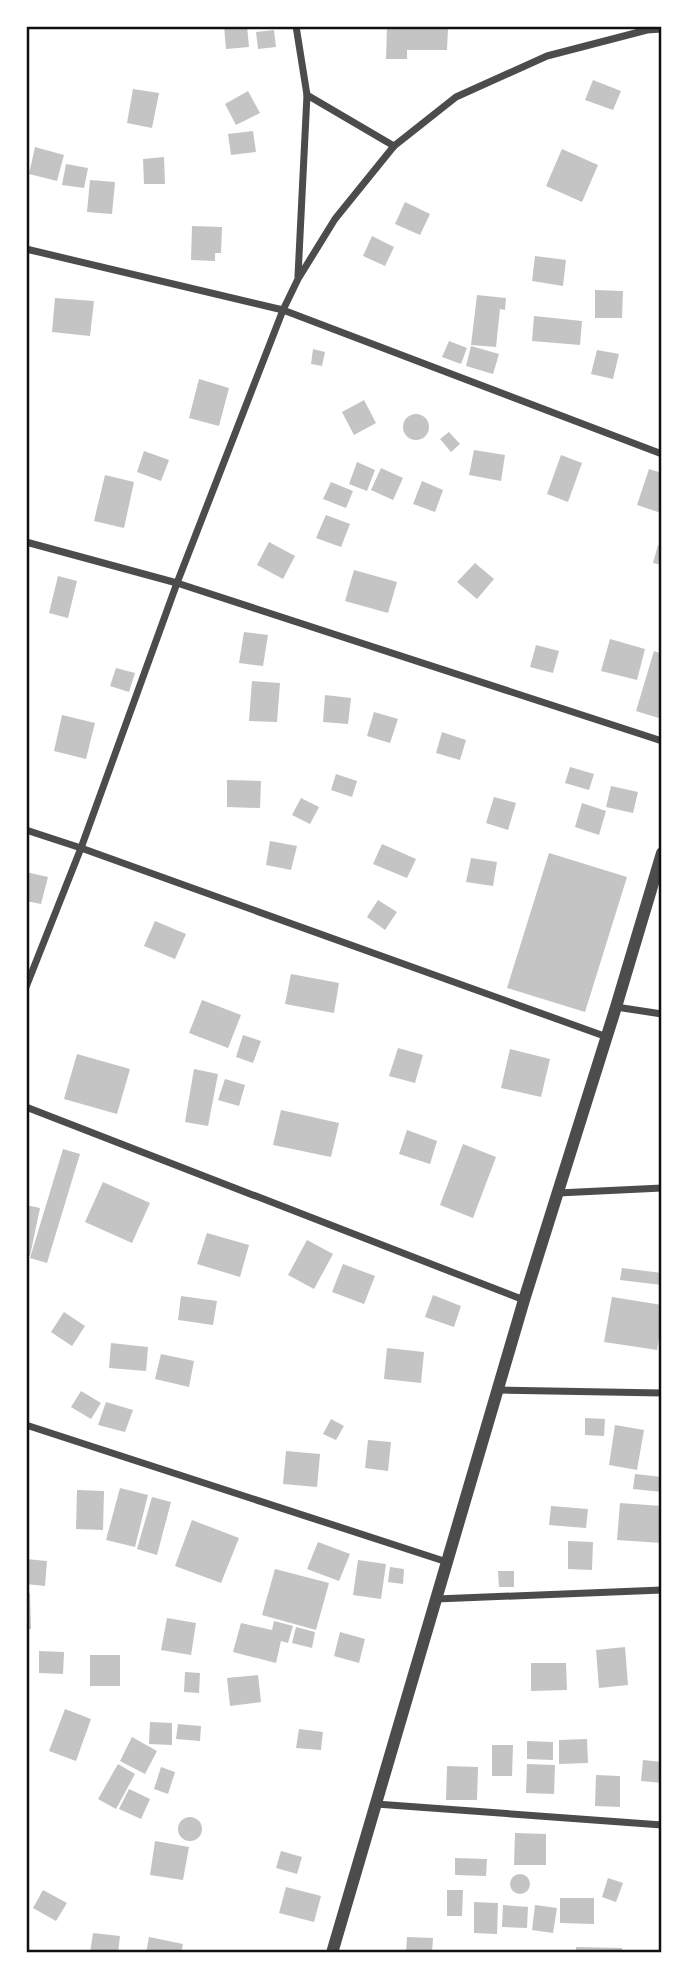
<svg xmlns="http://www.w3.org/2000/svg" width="688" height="1979" font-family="Jost,sans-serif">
<rect width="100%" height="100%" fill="#fff"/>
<g fill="#c4c4c4">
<polygon points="224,26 247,26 249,47 226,49"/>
<polygon points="387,26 448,28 447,50 407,50 407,59 386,59"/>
<polygon points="274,30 276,47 258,49 256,32"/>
<polygon points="593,80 621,91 613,110 585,100"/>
<polygon points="133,89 159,93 152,128 127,123"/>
<polygon points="248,91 260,113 236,125 225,104"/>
<polygon points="253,131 256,152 231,155 228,134"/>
<polygon points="35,147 64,155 57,181 29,174"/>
<polygon points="562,149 598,165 582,202 546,186"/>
<polygon points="164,157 165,184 144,184 143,159"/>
<polygon points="66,164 88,168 84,188 62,185"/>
<polygon points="90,180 115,182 112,214 87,212"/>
<polygon points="405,202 430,214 420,235 395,224"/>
<polygon points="192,226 222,227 221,253 215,253 215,261 191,260"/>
<polygon points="372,236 394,247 385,266 363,256"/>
<polygon points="535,256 566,260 563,286 532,281"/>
<polygon points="595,290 623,291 622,318 595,318"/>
<polygon points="477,295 506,298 505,310 500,309 496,347 471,345"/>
<polygon points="55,298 94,301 90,336 52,332"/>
<polygon points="534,316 582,321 580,345 532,341"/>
<polygon points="449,341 467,348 461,364 442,357"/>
<polygon points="471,346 499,354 493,374 466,366"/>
<polygon points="313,349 325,352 322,366 311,364"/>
<polygon points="597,350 619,354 613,379 591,374"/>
<polygon points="199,379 229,388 219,426 189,418"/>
<polygon points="364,400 376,423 354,435 342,412"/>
<circle cx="416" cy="427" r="13"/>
<polygon points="449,432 460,444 451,452 440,439"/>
<polygon points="474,450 505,455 501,481 469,475"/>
<polygon points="144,451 169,460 161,481 137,472"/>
<polygon points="561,455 582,463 568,502 547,494"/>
<polygon points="357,462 375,470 367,491 349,484"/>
<polygon points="381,468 403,478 393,500 371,490"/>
<polygon points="649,469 662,473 661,513 637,505"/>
<polygon points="105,475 134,482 124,528 94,521"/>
<polygon points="422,481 443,490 435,512 413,504"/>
<polygon points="331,482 353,491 346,508 323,499"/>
<polygon points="326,515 350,524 341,547 316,538"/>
<polygon points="269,542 295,556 283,579 257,565"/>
<polygon points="658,545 662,546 662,565 653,563"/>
<polygon points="475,563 494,579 477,599 457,582"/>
<polygon points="354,570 397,582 388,613 345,601"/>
<polygon points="58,576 77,581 68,618 49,613"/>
<polygon points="244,632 268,635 263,666 239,663"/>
<polygon points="610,639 645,649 637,680 601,671"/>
<polygon points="536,645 559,651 553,673 530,667"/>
<polygon points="654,651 662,654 662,719 636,711"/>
<polygon points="116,668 135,673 129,692 110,686"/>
<polygon points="252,681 280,683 277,722 249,721"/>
<polygon points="325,695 351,698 348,724 323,722"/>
<polygon points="374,712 398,719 390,743 367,736"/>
<polygon points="62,715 95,723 86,759 54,751"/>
<polygon points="442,732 466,740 460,760 436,753"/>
<polygon points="570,767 594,774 589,790 565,783"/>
<polygon points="336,774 357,781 352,797 331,790"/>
<polygon points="227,780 261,781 260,808 227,807"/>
<polygon points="611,786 638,792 633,813 606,807"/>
<polygon points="494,797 516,803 508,830 486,823"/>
<polygon points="301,798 319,807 310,824 292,815"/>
<polygon points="582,803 606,811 599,835 575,827"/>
<polygon points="270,841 297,846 291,870 266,865"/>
<polygon points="382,844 416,859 407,878 373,864"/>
<polygon points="549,853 627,877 585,1012 507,988"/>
<polygon points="471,858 497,862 493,886 466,882"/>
<polygon points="26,872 48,877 41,904 26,901"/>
<polygon points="378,900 397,912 385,930 367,917"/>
<polygon points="155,921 186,934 175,959 144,946"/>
<polygon points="291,974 339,983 334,1013 285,1004"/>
<polygon points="202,1000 241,1015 228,1048 189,1033"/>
<polygon points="243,1035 261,1041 253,1063 236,1057"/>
<polygon points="398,1048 423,1055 415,1083 389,1076"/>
<polygon points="510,1049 550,1059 541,1097 501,1088"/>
<polygon points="77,1054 130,1069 117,1114 64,1099"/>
<polygon points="194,1069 218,1074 208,1126 185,1122"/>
<polygon points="225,1079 245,1085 239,1106 218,1100"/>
<polygon points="281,1110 339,1123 331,1157 273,1145"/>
<polygon points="407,1130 437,1141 430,1164 399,1154"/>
<polygon points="463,1144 496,1157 473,1218 440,1205"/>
<polygon points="63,1149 80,1154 47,1263 30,1258"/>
<polygon points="103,1182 150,1203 132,1243 85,1222"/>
<polygon points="26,1205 40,1208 30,1256 26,1256"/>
<polygon points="207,1233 249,1245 240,1277 197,1264"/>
<polygon points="307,1240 333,1254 314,1289 288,1275"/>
<polygon points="343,1264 375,1276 364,1304 332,1292"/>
<polygon points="622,1268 662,1273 662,1285 620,1280"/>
<polygon points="433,1295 461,1306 454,1327 425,1317"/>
<polygon points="181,1296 217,1301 213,1325 178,1320"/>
<polygon points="612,1297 662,1305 662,1322 657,1350 604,1342"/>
<polygon points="64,1312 85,1326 72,1346 51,1332"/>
<polygon points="111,1343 148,1347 146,1371 109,1368"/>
<polygon points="387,1348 424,1352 421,1383 384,1379"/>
<polygon points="161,1354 194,1361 189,1387 155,1379"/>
<polygon points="81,1391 101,1403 91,1419 71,1407"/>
<polygon points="106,1402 133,1410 125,1432 98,1425"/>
<polygon points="585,1418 605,1419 604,1436 585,1435"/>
<polygon points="331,1419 344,1426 336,1440 323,1434"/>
<polygon points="615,1425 644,1430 637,1470 609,1465"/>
<polygon points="368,1440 391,1442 388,1471 365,1468"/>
<polygon points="286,1451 320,1454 317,1487 283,1484"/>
<polygon points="635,1474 662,1477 662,1492 633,1489"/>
<polygon points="120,1488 148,1495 135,1547 106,1540"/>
<polygon points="77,1490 104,1491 103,1530 76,1529"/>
<polygon points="152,1497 171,1502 157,1555 137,1549"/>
<polygon points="620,1503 662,1506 662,1543 617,1540"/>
<polygon points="551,1506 588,1509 586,1528 549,1525"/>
<polygon points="192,1520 239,1538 221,1583 175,1566"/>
<polygon points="568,1541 593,1542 592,1570 568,1569"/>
<polygon points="318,1542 350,1554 339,1581 307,1569"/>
<polygon points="26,1559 47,1561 45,1586 26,1584"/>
<polygon points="358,1560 386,1564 381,1599 353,1595"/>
<polygon points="390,1567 404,1569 403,1584 388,1582"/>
<polygon points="275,1569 329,1583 316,1630 262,1615"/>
<polygon points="498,1571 514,1571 514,1587 499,1587"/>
<polygon points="26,1593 30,1593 31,1629 26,1629"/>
<polygon points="167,1618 196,1623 191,1655 161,1650"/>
<polygon points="274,1621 293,1626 288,1643 281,1641 276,1663 233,1652 241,1623 272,1630"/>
<polygon points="296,1627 315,1632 312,1648 292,1643"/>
<polygon points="340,1632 365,1639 359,1663 334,1656"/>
<polygon points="625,1647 628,1685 599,1688 596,1650"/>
<polygon points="39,1651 64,1652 63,1674 39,1673"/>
<rect x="90" y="1655" width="30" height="31"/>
<polygon points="531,1663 566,1663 567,1690 531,1691"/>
<polygon points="185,1672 200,1673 199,1693 184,1692"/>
<polygon points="258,1675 261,1702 230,1706 227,1678"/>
<polygon points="65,1709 91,1719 76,1761 49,1751"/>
<polygon points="150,1722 172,1723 172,1745 149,1744"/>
<polygon points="178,1724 201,1726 200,1741 176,1739"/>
<polygon points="299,1729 323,1732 321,1750 296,1748"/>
<polygon points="132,1737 157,1751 145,1774 120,1761"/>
<polygon points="587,1739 588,1763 559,1764 559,1740"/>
<polygon points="527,1741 553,1742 553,1760 527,1759"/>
<polygon points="492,1745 513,1745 512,1776 492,1776"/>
<polygon points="643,1760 662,1762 662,1783 641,1781"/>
<polygon points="118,1764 135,1774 116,1809 98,1799"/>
<polygon points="527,1764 555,1765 554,1794 526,1793"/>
<polygon points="447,1766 478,1767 477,1800 446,1800"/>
<polygon points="161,1767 175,1772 168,1794 154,1789"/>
<polygon points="596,1775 620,1776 620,1807 595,1806"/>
<polygon points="129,1789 150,1799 141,1819 119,1809"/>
<circle cx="190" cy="1829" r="12"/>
<polygon points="515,1833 546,1834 546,1865 514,1865"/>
<polygon points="155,1841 189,1847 183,1880 150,1875"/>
<polygon points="281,1851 302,1857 297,1874 276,1868"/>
<polygon points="455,1858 487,1859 486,1876 455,1875"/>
<circle cx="520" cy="1884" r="10"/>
<polygon points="608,1878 623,1883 616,1902 602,1897"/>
<polygon points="286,1887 321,1896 314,1922 279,1913"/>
<polygon points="43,1890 67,1903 56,1921 33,1908"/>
<polygon points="447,1890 463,1890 462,1916 447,1916"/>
<polygon points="560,1898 594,1898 594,1924 560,1923"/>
<polygon points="474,1902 498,1903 497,1934 474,1933"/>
<polygon points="503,1905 528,1907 527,1928 502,1927"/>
<polygon points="535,1905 557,1908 553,1933 532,1930"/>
<polygon points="93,1933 120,1936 118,1953 90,1953"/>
<polygon points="149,1937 183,1944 181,1953 146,1953"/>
<polygon points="407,1937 433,1938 432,1953 406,1953"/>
<polygon points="576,1947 622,1948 622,1953 576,1953"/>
</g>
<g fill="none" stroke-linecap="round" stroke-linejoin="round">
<g stroke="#4c4c4c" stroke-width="7">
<polyline points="296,26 307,95 298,276"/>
<polyline points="307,95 394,146"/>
<polyline points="26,249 283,310 662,454"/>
<polyline points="26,542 177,583 662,741"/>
<polyline points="26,830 81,848 607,1037"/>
<polyline points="26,987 81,848 177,583 283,310 298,279 335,219 394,146 456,97 547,56 647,30 662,29"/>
<polyline points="616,1007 662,1014"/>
<polyline points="26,1107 524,1300"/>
<polyline points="558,1193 662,1188"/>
<polyline points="498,1390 662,1393"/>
<polyline points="26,1425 447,1562"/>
<polyline points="436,1599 662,1590"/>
<polyline points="376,1804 662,1825"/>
</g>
<polyline stroke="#4c4c4c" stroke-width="12" points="332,1953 524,1300 616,1007 662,853"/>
</g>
<rect width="688" height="1979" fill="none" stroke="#ffffff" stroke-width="56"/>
<rect x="28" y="28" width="632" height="1923" fill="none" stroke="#111" stroke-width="2.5"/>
</svg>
